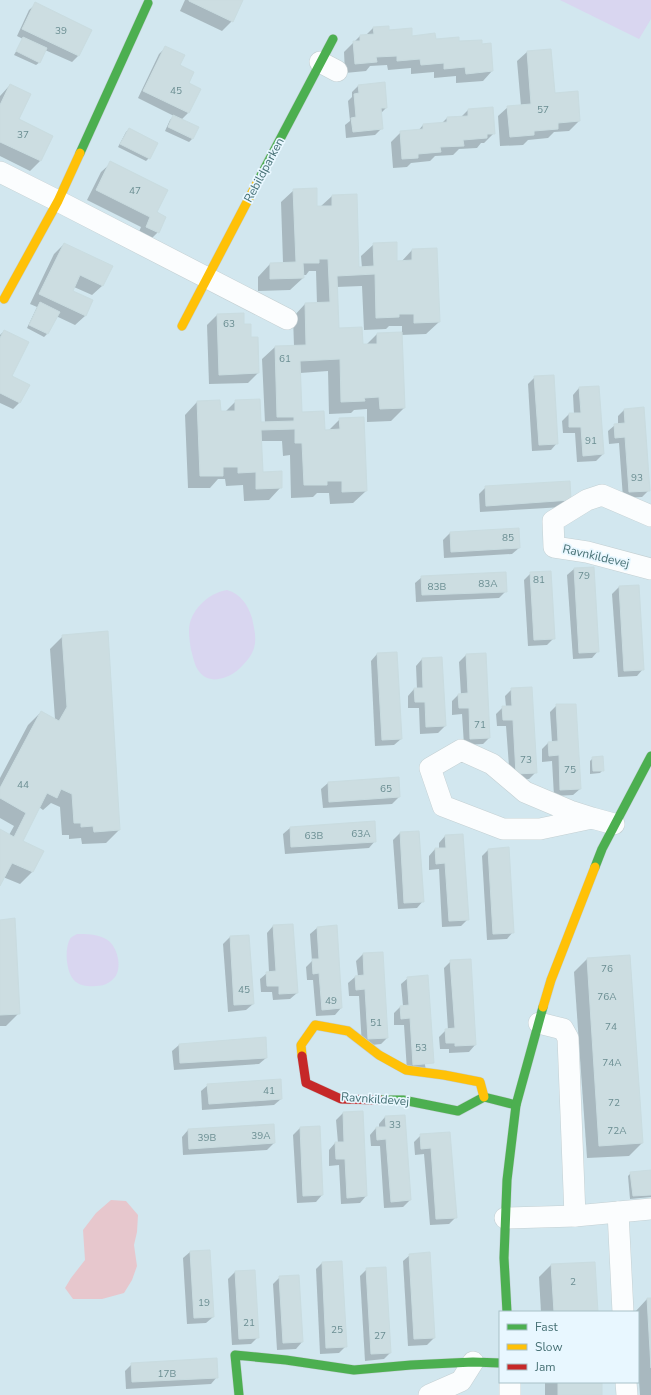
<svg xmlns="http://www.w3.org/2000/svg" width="651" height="1395" font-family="'Nunito Sans',sans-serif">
<rect width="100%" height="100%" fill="#e7f1f7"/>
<path fill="#d2e7ef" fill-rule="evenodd" d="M 0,0 L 651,0 L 651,1395 L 0,1395 ZM 500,1312 L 638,1312 L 638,1382 L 500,1382 Z"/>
<g fill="#d9d6f0">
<polygon points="560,0 651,0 651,19 639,39"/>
<path d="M 227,590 C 241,594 248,605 252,618 C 254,628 257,638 254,648 C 252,655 247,661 242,666 C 231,678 209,687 198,670 C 194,664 193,656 191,650 C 190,644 189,637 189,631 C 189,611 208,593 227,590 Z"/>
<path d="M 77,934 C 86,934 96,934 104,938 C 117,943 123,967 115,977 C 110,983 104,986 96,986 C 90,987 81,986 76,982 C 66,975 64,949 70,939 C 71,937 75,935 77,934 Z"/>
</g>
<polygon fill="#e7c7cd" points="111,1200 126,1201 138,1215 137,1232 134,1245 137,1266 132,1280 124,1293 102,1299 73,1299 65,1288 71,1278 85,1260 83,1230 96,1213"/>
<g fill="#0003" fill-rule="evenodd">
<polygon points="185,0 242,0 232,21 222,31 180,11"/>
<polygon points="36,4 91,30 78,56 72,62 45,50 40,62 36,65 14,55 23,39 17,36 29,10"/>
<polygon points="373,28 412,37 481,45 492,71 483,81 456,83 456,76 434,78 434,72 411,74 411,68 388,70 387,65 370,66 366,71 345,73 344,52 360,36 366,35"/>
<polygon points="166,47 179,66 188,83 200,89 188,113 181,120 197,128 192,139 189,142 165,131 170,120 174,116 138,98 159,54"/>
<polygon points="527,52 554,94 579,121 569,131 554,132 548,138 528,140 523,145 500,146 498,116 508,107 521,106 517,61"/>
<polygon points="10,85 17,120 52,136 40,161 30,171 0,156 0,96"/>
<polygon points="358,86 386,108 380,114 382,128 375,135 346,138 345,125 350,121 348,101 352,97 352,92"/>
<polygon points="468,110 494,133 484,143 481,143 477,148 459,149 453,155 435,156 430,161 411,163 407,167 393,168 391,142 401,132 418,131 423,125 441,124 447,118 461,117"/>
<polygon points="129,129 149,158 146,161 118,147 126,132"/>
<polygon points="111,163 156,213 158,232 148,242 137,237 141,227 87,200 101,172"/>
<path d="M 294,190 L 316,208 L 320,207 L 332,196 L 358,268 L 362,268 L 361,256 L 374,244 L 396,262 L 401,262 L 412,250 L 439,322 L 426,334 L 401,335 L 404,408 L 391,421 L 367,422 L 367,409 L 354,410 L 351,413 L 329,414 L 328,371 L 300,373 L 301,413 L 324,431 L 329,430 L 340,419 L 366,491 L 353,503 L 330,504 L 329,493 L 317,493 L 313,497 L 291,498 L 290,455 L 283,456 L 282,441 L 261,441 L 262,473 L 281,487 L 269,500 L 244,501 L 243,485 L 226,486 L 225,479 L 218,479 L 210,488 L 188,488 L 185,415 L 197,402 L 220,412 L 225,412 L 236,401 L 260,423 L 265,423 L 262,359 L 275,347 L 294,346 L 293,317 L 305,304 L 317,304 L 316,271 L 309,271 L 306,275 L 303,275 L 303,278 L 290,290 L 258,291 L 258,277 L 270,264 L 283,263 L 281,202 ZM 362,286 L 364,330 L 386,329 L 389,326 L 402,326 L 402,333 L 377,334 L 366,345 L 362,345 L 338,329 L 336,287 Z"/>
<polygon points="64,244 111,267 102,286 92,295 74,287 71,291 92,301 85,316 75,325 56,316 47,334 44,337 27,328 37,307 30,304 54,254"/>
<polygon points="217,315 243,325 251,338 258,373 248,383 209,384 207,325"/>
<polygon points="4,331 10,376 28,385 19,403 13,409 0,403 0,335"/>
<polygon points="535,377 557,443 551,450 532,451 528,384"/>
<polygon points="579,388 603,454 596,461 577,462 575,433 563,433 562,421 569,414 574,414 573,395"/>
<polygon points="624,410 649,490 642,497 623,498 619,443 609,444 608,431 615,425 618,424 618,416"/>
<polygon points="486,487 570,500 563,507 480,512 479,494"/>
<polygon points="450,533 519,548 512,554 444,558 443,540"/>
<polygon points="593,568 598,651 592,658 573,659 567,575 574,569"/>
<polygon points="531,573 553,639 547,645 528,646 524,580"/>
<polygon points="422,577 506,591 499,598 416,602 415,583"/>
<polygon points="638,586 643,669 637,676 618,677 612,594 619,587"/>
<polygon points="63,636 119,830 106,843 82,844 81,838 69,839 69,835 62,835 60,807 51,803 43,810 39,807 21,841 33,871 20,884 3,877 0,884 0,830 9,835 14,826 0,818 0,778 28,725 41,712 55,719 50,649"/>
<polygon points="377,654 401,739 394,745 375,746 371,661"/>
<polygon points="466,655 489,738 483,744 464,745 462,714 452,715 452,701 458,695 461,695 459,662"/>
<polygon points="422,659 445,726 438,733 420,734 419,708 408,708 408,696 414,689 417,689 416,666"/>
<polygon points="512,689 536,772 529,779 510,780 506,726 497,726 496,714 503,707 506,707 505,696"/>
<polygon points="557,705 580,789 573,795 554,796 552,761 542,762 542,749 548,743 552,742 550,712"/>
<polygon points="593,758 603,770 600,773 590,774 590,761"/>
<polygon points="328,783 399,797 392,804 323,808 321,789"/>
<polygon points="374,822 375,841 369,848 285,854 283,834 290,828"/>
<polygon points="419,832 423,901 417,908 398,909 393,840 400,833"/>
<polygon points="445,836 468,919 461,926 442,927 439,869 429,870 429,856 435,849 439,849 439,843"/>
<polygon points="488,850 513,932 507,939 487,940 482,856"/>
<polygon points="0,921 19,1013 6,1026 0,1026"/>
<polygon points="273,926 297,993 290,999 273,1000 272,992 261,992 260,979 267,973 269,972 267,933"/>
<polygon points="336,926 341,1008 335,1015 316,1016 313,980 307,980 306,967 312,961 310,934 317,928"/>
<polygon points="248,936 253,1004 246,1010 228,1012 223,944 230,937"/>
<polygon points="382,953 387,1038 381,1044 362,1046 359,996 349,996 348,983 355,977 358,976 356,961 363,954"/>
<polygon points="630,956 642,1143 629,1156 587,1158 574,972 587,959"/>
<polygon points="451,961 475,1045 469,1052 449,1053 449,1049 440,1049 439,1037 446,1030 448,1030 444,968"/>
<polygon points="408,978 426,1070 407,1071 404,1025 394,1025 394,1013 400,1007 403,1006 401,984"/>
<polygon points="179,1045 266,1058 259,1064 174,1070 172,1051"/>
<polygon points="208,1085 281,1099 274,1105 202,1110 201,1091"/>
<polygon points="343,1113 366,1196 360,1203 341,1204 339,1165 329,1166 329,1150 335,1143 338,1143 336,1120"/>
<polygon points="404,1116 410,1200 403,1207 384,1208 380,1146 371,1146 370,1135 376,1128 379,1128 379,1124 385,1117"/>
<polygon points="319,1127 322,1195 316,1202 297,1203 293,1135 300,1128"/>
<polygon points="188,1130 274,1143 267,1150 183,1155 182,1137"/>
<polygon points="449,1134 456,1217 449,1224 430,1225 424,1154 415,1155 414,1142 421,1135"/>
<polygon points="651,1171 651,1197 630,1199 628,1176 631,1173"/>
<polygon points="190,1252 213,1317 206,1323 187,1324 183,1258"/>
<polygon points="410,1255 434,1338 427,1345 408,1346 403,1261"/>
<polygon points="322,1263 346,1346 339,1353 320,1354 316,1269"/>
<polygon points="551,1265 597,1312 541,1312 539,1277"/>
<polygon points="367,1269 390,1353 384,1359 365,1361 360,1276"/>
<polygon points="254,1271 258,1337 251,1344 232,1345 228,1279 235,1272"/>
<polygon points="280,1277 302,1342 296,1349 277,1350 273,1284"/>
<polygon points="647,1299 651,1299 651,1395 640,1395 638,1367 638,1312 635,1312"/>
<polygon points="132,1364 217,1377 211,1384 126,1389 125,1371"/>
<rect x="545" y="1382" width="56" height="13"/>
</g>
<g fill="#ccdde1" stroke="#c9dce0">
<polygon points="189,0 243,0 233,22 189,1"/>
<polygon points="35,2 92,30 79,56 22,29"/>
<polygon points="389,26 389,30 412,28 412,36 435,33 436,39 459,37 459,41 482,40 482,44 491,43 493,71 466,74 465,67 444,69 444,63 421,65 420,59 397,61 397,56 376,57 377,62 355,64 353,41 360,41 360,35 374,34 373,27"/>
<polygon points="23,37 47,48 40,63 16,51"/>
<polygon points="165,46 185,55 180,65 194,72 189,83 201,89 189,113 143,91"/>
<polygon points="551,49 555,93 578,91 580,121 558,123 558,129 534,131 534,135 510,137 507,106 531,104 527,51"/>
<polygon points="385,82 387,108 381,108 383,129 353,132 351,118 356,117 354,94 359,93 358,85"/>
<polygon points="10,84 31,94 19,119 53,136 41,161 0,142 0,105"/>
<polygon points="493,107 495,134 487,134 487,138 463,140 464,146 440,147 441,152 418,154 418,158 402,159 400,131 423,129 423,124 447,122 447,117 468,116 468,109"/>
<polygon points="173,115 199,127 193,139 168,127"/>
<polygon points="129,128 158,143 150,159 120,144"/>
<polygon points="110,161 168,190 157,212 166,217 159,233 146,227 150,217 96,190"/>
<polygon points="317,188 317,206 332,206 332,195 357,194 359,267 374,266 373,243 397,242 397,261 412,260 412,249 437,248 440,322 414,323 414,314 399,314 399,317 376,318 375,274 337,276 339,328 362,327 363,344 377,344 377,333 402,332 405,408 380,409 379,397 364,398 365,401 341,402 340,359 300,361 302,412 324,411 325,430 340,429 339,418 364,417 367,491 342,492 342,481 327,481 327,485 304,485 302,443 295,443 295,429 261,430 263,472 282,471 282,488 256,489 256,472 238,473 238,467 223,467 223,476 200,476 197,401 220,400 221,411 235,411 235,400 260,399 261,422 294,421 294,417 277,417 275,346 306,345 305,303 330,302 328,259 319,259 319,263 303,263 304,278 270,279 270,263 296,262 293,189"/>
<polygon points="64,243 113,266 103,286 80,275 73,291 93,300 86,316 39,294"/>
<polygon points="40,302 60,312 48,334 29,325"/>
<polygon points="244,313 244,324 251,324 251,337 258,337 259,373 219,375 217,314"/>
<polygon points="4,330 29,342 12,376 30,385 20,403 0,393 0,338"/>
<polygon points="554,375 558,444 539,445 534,376"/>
<polygon points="599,386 604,454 583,456 581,427 569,427 569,413 581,413 579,387"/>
<polygon points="644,407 650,491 629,492 625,437 615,438 614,424 625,423 624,409"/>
<polygon points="570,481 571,500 486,506 485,486"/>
<polygon points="519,528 520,548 451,552 450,532"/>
<polygon points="594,567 599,652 579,653 574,568"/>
<polygon points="551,571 555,639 534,640 530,572"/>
<polygon points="506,572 507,592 422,595 421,576"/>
<polygon points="639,585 644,670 624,671 619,586"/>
<polygon points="108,631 120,830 94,832 93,826 81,827 81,823 74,823 72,794 61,789 57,798 47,793 23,841 44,851 33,872 12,863 0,886 0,829 14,837 26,813 0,798 0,788 41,711 59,721 67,707 62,635"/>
<polygon points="397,652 402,739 382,740 377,653"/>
<polygon points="486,653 490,738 470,739 469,708 459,708 458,694 468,693 466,654"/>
<polygon points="442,657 446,726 426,727 425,702 415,702 414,688 423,688 422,658"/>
<polygon points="532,687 537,773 516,774 513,720 503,720 502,706 512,706 511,688"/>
<polygon points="556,704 576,704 581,789 560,790 559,755 549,756 548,742 558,741"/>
<polygon points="603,756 604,771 593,771 592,757"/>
<polygon points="399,777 400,797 329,802 328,782"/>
<polygon points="375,821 376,842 291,847 290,827"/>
<polygon points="419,831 424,902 404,903 400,832"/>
<polygon points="463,834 469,920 449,921 445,863 436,864 435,848 446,848 445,835"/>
<polygon points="509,847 514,933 493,934 488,849"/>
<polygon points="15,918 20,1014 0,1015 0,920"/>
<polygon points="293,924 298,993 279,994 279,986 267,986 266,972 276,971 273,925"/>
<polygon points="337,925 342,1008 322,1010 319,973 313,974 312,959 319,959 317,927"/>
<polygon points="249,935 254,1004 234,1005 230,936"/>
<polygon points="383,952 388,1038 368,1039 365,989 356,990 355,976 364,975 363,953"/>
<polygon points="630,955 643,1143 599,1146 587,958"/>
<polygon points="471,959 476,1045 455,1046 455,1043 446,1043 445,1029 455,1028 450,960"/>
<polygon points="428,975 434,1063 413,1065 410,1018 401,1019 400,1006 409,1005 407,977"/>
<polygon points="266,1037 267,1058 180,1063 179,1044"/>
<polygon points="281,1079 282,1099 209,1104 207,1084"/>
<polygon points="363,1111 367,1196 347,1198 345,1159 336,1159 335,1142 344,1142 343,1112"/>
<polygon points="405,1115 411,1200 391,1202 386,1139 377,1140 376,1127 386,1127 385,1116"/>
<polygon points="274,1124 275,1143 189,1149 188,1129"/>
<polygon points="320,1126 323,1195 303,1196 300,1127"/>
<polygon points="450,1132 457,1218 436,1219 431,1148 421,1149 420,1134"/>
<polygon points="651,1170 651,1195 633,1196 630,1172"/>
<polygon points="210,1250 214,1317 194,1318 190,1251"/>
<polygon points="430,1252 435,1338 414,1339 409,1254"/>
<polygon points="342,1261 347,1347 326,1348 322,1262"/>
<polygon points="595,1262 598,1312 554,1312 551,1264"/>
<polygon points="386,1267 391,1353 371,1354 366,1268"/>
<polygon points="255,1270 259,1338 239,1339 235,1271"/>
<polygon points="299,1275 303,1342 283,1343 279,1276"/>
<polygon points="647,1298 651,1298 651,1368"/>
<polygon points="217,1358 218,1378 132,1382 131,1363"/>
<rect x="558" y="1382" width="44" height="13"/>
</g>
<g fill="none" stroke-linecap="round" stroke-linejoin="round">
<g stroke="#c4d0d3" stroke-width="22">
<g id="street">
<polyline points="320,62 337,71"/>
<polyline points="0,172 58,201 287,319"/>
<polyline points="651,516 602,495 587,500 553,521 554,547 587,552 651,569"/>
<polyline points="592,818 570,811 525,792 492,764 461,750 430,768 443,806 503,829 540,829 592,818 614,824"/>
<polyline points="539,1023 563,1029 568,1038 575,1216"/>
<polyline points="618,1212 623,1312"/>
<polyline points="505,1218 575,1216 651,1209"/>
<polyline points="510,1382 510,1395"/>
<polyline points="626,1382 627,1395"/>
<polyline points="429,1395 461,1381 473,1362"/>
</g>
</g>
<g stroke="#c2cfd3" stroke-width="10">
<g id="fast">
<polyline points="80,153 148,3"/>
<polyline points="258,181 333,39"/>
<polyline points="595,867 602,849 651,756"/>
<polyline points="380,1100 403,1100 458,1111 484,1097 516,1105"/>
<polyline points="507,1312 504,1258 507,1180 516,1105 543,1007"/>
<polyline points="239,1395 235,1355 286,1360 354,1370 411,1365 473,1362 500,1363"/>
</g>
</g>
<g stroke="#c2cfd3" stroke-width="10">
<g id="slow">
<polyline points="4,299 58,201 80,153"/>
<polyline points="182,326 258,181"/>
<polyline points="543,1007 551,980 595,867"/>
<polyline points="302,1056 301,1045 315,1025 348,1031 379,1055 406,1070 444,1075 480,1082 484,1097"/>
</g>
</g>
<g stroke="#c2cfd3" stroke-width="10">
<polyline id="jam" points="302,1056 306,1083 341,1099 380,1100"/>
</g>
<use href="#street" stroke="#fbfdfe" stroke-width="21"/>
<use href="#fast" stroke="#4caf50" stroke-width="9"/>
<use href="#slow" stroke="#ffc107" stroke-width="9"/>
<use href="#jam" stroke="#c62828" stroke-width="9"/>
</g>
<g text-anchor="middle" stroke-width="3.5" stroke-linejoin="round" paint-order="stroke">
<g font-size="10" fill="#6b8e92">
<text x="61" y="34">39</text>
<text x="176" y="94">45</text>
<text x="543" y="113">57</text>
<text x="23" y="138">37</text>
<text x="135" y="194">47</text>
<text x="229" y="327">63</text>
<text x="285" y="362">61</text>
<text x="591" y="444">91</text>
<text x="637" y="481">93</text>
<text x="508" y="541">85</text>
<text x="584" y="579">79</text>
<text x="539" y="583">81</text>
<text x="488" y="587">83A</text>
<text x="437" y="590">83B</text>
<text x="480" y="728">71</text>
<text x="526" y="763">73</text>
<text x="570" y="773">75</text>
<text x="23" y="788">44</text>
<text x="386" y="792">65</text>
<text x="361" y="837">63A</text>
<text x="314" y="839">63B</text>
<text x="607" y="972">76</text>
<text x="244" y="993">45</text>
<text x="607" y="1000">76A</text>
<text x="331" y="1004">49</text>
<text x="376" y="1026">51</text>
<text x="611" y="1030">74</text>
<text x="421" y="1051">53</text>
<text x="612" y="1066">74A</text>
<text x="269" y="1094">41</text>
<text x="614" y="1106">72</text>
<text x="395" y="1128">33</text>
<text x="617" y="1134">72A</text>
<text x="261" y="1139">39A</text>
<text x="207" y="1141">39B</text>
<text x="573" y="1285">2</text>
<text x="204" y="1306">19</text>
<text x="249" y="1326">21</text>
<text x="337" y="1333">25</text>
<text x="380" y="1339">27</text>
<text x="167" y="1377">17B</text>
</g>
<g font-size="12" fill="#477175" stroke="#e8f7ff">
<text transform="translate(264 170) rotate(-62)" y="4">Rebildparken</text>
<text transform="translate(596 556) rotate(13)" y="4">Ravnkildevej</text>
<text transform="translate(375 1099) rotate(4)" y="4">Ravnkildevej</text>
</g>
</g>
<rect x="499" y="1311" width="140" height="72" fill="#e8f7ff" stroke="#a8c1c8"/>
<rect x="507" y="1324" width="20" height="6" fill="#4caf50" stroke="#a8c1c8"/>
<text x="535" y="1331" font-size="12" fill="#477175">Fast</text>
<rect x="507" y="1344" width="20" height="6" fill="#ffc107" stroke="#a8c1c8"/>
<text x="535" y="1351" font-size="12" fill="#477175">Slow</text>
<rect x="507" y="1364" width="20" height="6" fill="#c62828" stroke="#a8c1c8"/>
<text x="535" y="1371" font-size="12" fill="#477175">Jam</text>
</svg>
